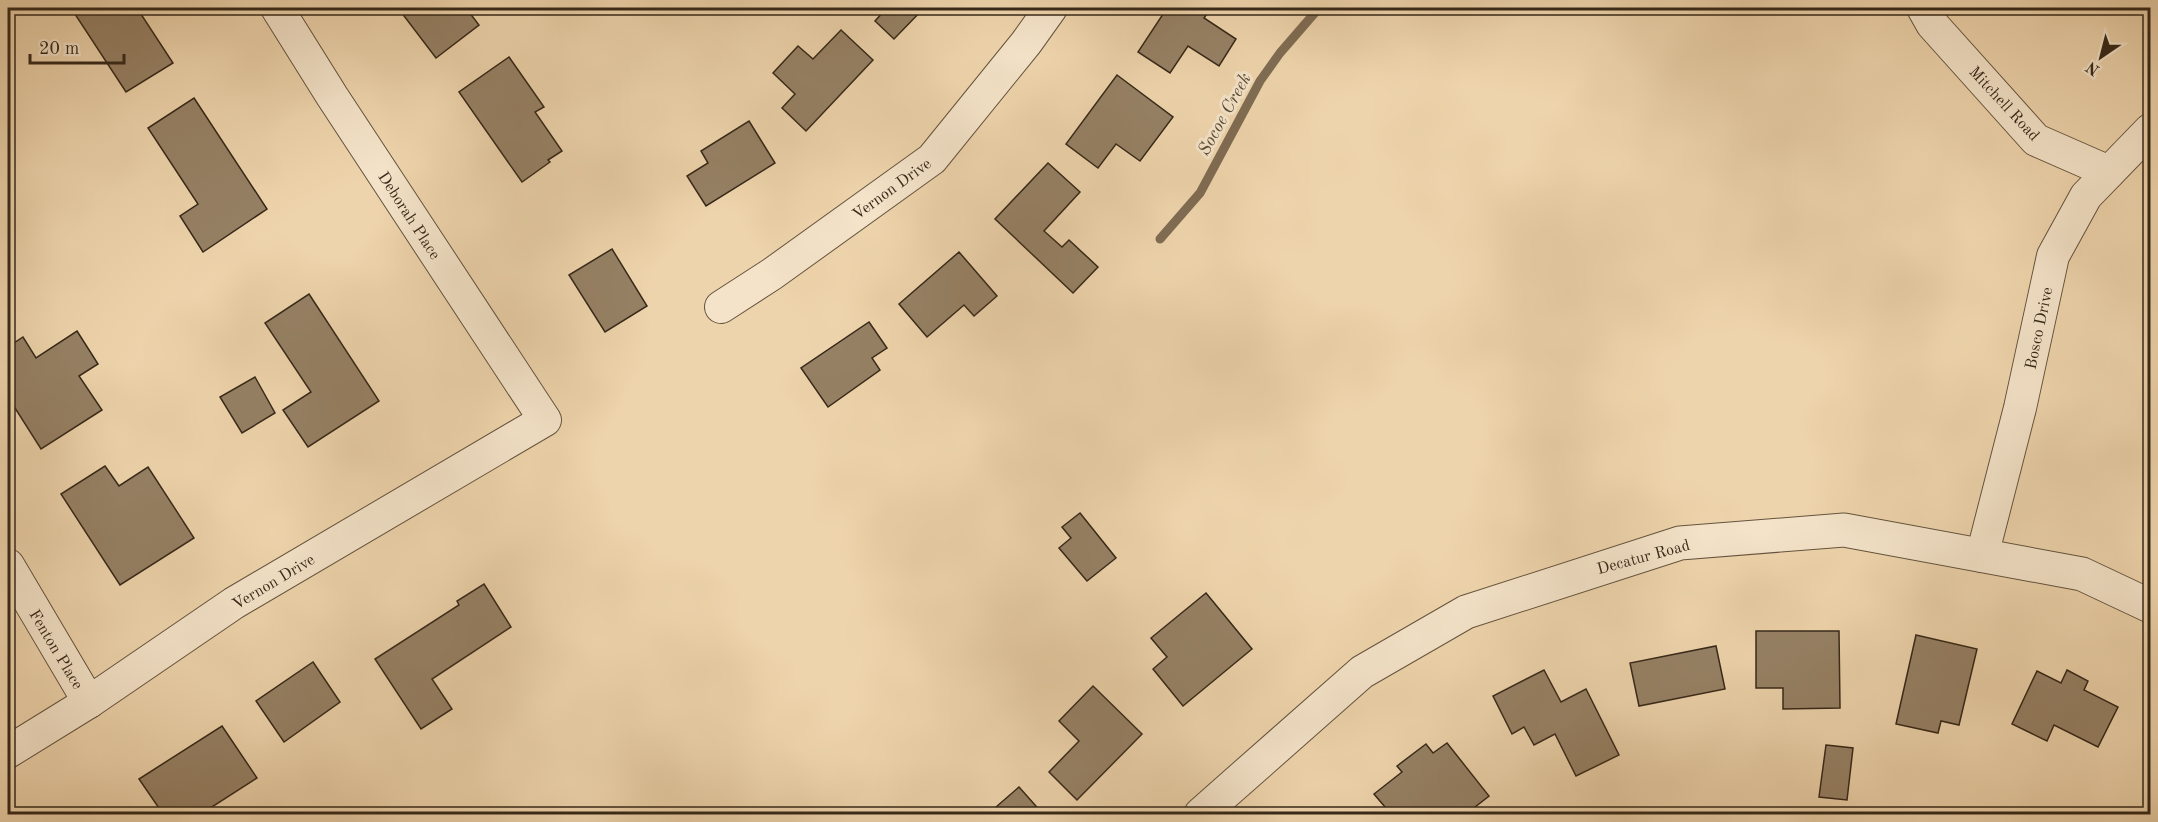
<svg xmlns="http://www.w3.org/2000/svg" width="2158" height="822" font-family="'Old Standard TT',serif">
<rect width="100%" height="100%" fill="#eed4ac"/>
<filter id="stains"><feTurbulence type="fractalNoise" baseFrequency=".00333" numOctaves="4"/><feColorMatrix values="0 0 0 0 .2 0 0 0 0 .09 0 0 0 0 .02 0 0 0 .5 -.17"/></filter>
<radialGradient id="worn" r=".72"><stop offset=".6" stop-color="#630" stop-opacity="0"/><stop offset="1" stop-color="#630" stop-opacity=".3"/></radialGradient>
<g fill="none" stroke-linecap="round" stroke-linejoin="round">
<polyline stroke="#7f6c53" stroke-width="9" points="1160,239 1200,193 1260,81 1280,53 1319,8"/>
</g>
<g fill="#968165" stroke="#362819" stroke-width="1.5">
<polygon points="71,8 137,8 173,63 126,92"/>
<polygon points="398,8 466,8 479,25 436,58"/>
<polygon points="880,8 924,8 894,39 875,21 884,11"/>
<polygon points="1167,8 1211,8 1204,18 1236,39 1219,66 1188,46 1170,73 1138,52"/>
<polygon points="841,30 873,60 806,131 782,108 795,94 773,73 798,46 813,59"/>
<polygon points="509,57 544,107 535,112 562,151 548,160 550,162 522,182 459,92"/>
<polygon points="1117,75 1173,117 1140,161 1116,144 1098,168 1066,144"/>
<polygon points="194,98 267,209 203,252 180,216 198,204 148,128"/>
<polygon points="749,121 775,163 706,206 687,176 708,163 701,151"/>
<polygon points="1048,163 1080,192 1044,231 1062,247 1069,240 1098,267 1073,293 995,219"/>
<polygon points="612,249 647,306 605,332 569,275"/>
<polygon points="959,252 997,296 974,316 964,305 927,337 899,304"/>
<polygon points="309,294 379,401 308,447 283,410 311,392 265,323"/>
<polygon points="869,322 887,348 872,358 880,370 828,407 801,368"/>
<polygon points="77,331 98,364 79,376 102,410 41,449 8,397 8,347 23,337 36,358"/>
<polygon points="255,377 275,413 242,433 220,397"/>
<polygon points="105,466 119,486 148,467 194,538 120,585 61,494"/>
<polygon points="1080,513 1116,558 1087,581 1059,548 1071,538 1062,527"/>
<polygon points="484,584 511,627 432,679 452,709 421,729 375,659 459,605 457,601"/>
<polygon points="1206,593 1252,649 1183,706 1153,669 1167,657 1151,638"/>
<polygon points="1756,631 1839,631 1840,708 1783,709 1783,688 1756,688"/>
<polygon points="1916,635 1977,649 1959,725 1941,721 1938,733 1896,724"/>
<polygon points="1716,646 1725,689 1639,706 1630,663"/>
<polygon points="313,662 340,702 284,742 256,701"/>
<polygon points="1544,670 1561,702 1586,689 1619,755 1576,776 1555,734 1534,745 1524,727 1512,734 1493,696"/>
<polygon points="2067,670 2088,681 2084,690 2118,707 2098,747 2054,725 2047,741 2012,724 2037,671 2061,683"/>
<polygon points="1093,686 1142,734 1077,800 1049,772 1079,741 1059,721"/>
<polygon points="222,726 257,778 201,814 163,814 139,779"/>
<polygon points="1447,743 1489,796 1466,814 1391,814 1374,794 1402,772 1397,766 1426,744 1433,753"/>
<polygon points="1826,745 1853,748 1847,800 1819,797"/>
<polygon points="1019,787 1043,814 988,814"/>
</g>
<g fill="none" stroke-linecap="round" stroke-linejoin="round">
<g stroke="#64533e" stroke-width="34">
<g id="minor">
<polyline points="1923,8 1932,24 2036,140 2109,172"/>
<polyline points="721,307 772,274 932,159 1026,43 1051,8"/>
<polyline points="1982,556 2020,408 2053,256 2086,196 2150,130"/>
<polyline points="8,565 89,702"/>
<polyline points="8,752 89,702 234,603 545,420 332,96 277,8"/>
</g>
</g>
<g stroke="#64533e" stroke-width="35">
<polyline id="tertiary" points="1201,814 1362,672 1466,612 1680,543 1844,530 2082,574 2150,606"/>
</g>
<use href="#minor" stroke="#f4e3c9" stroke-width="32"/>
<use href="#tertiary" stroke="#f4e3c9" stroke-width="33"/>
</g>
<g text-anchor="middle" stroke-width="6" stroke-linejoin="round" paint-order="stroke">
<g font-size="16" fill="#362819" stroke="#f4e3c9">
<text transform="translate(2005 103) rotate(47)" y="6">Mitchell Road</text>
<text transform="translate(891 188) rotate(-36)" y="6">Vernon Drive</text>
<text transform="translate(410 215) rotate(57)" y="6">Deborah Place</text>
<text transform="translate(2038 328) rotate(-78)" y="6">Bosco Drive</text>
<text transform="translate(1643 556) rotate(-15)" y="6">Decatur Road</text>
<text transform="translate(273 581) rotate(-31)" y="6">Vernon Drive</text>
<text transform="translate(57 649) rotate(59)" y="6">Fenton Place</text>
</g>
<g font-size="18" font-style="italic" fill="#5a4a36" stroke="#f4e3c9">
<text transform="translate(1224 114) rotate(-61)" y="6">Socoe Creek</text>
</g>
</g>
<rect width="2158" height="822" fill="none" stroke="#eed4ac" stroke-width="30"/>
<rect x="9" y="9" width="2140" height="804" fill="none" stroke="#362819" stroke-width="3"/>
<rect x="15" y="15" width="2128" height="792" fill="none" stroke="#362819" stroke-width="1.5"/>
<g transform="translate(2101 57) rotate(215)" stroke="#f4e3c9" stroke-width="4.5" paint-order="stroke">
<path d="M0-4.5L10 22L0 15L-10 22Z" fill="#362819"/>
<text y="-9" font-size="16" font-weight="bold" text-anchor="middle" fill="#362819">N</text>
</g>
<path d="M30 54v9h94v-9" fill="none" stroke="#362819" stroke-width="3"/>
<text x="39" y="54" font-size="18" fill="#362819" stroke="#f4e3c9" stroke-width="4.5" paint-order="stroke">20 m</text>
<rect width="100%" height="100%" filter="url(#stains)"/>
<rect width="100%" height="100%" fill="url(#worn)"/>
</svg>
